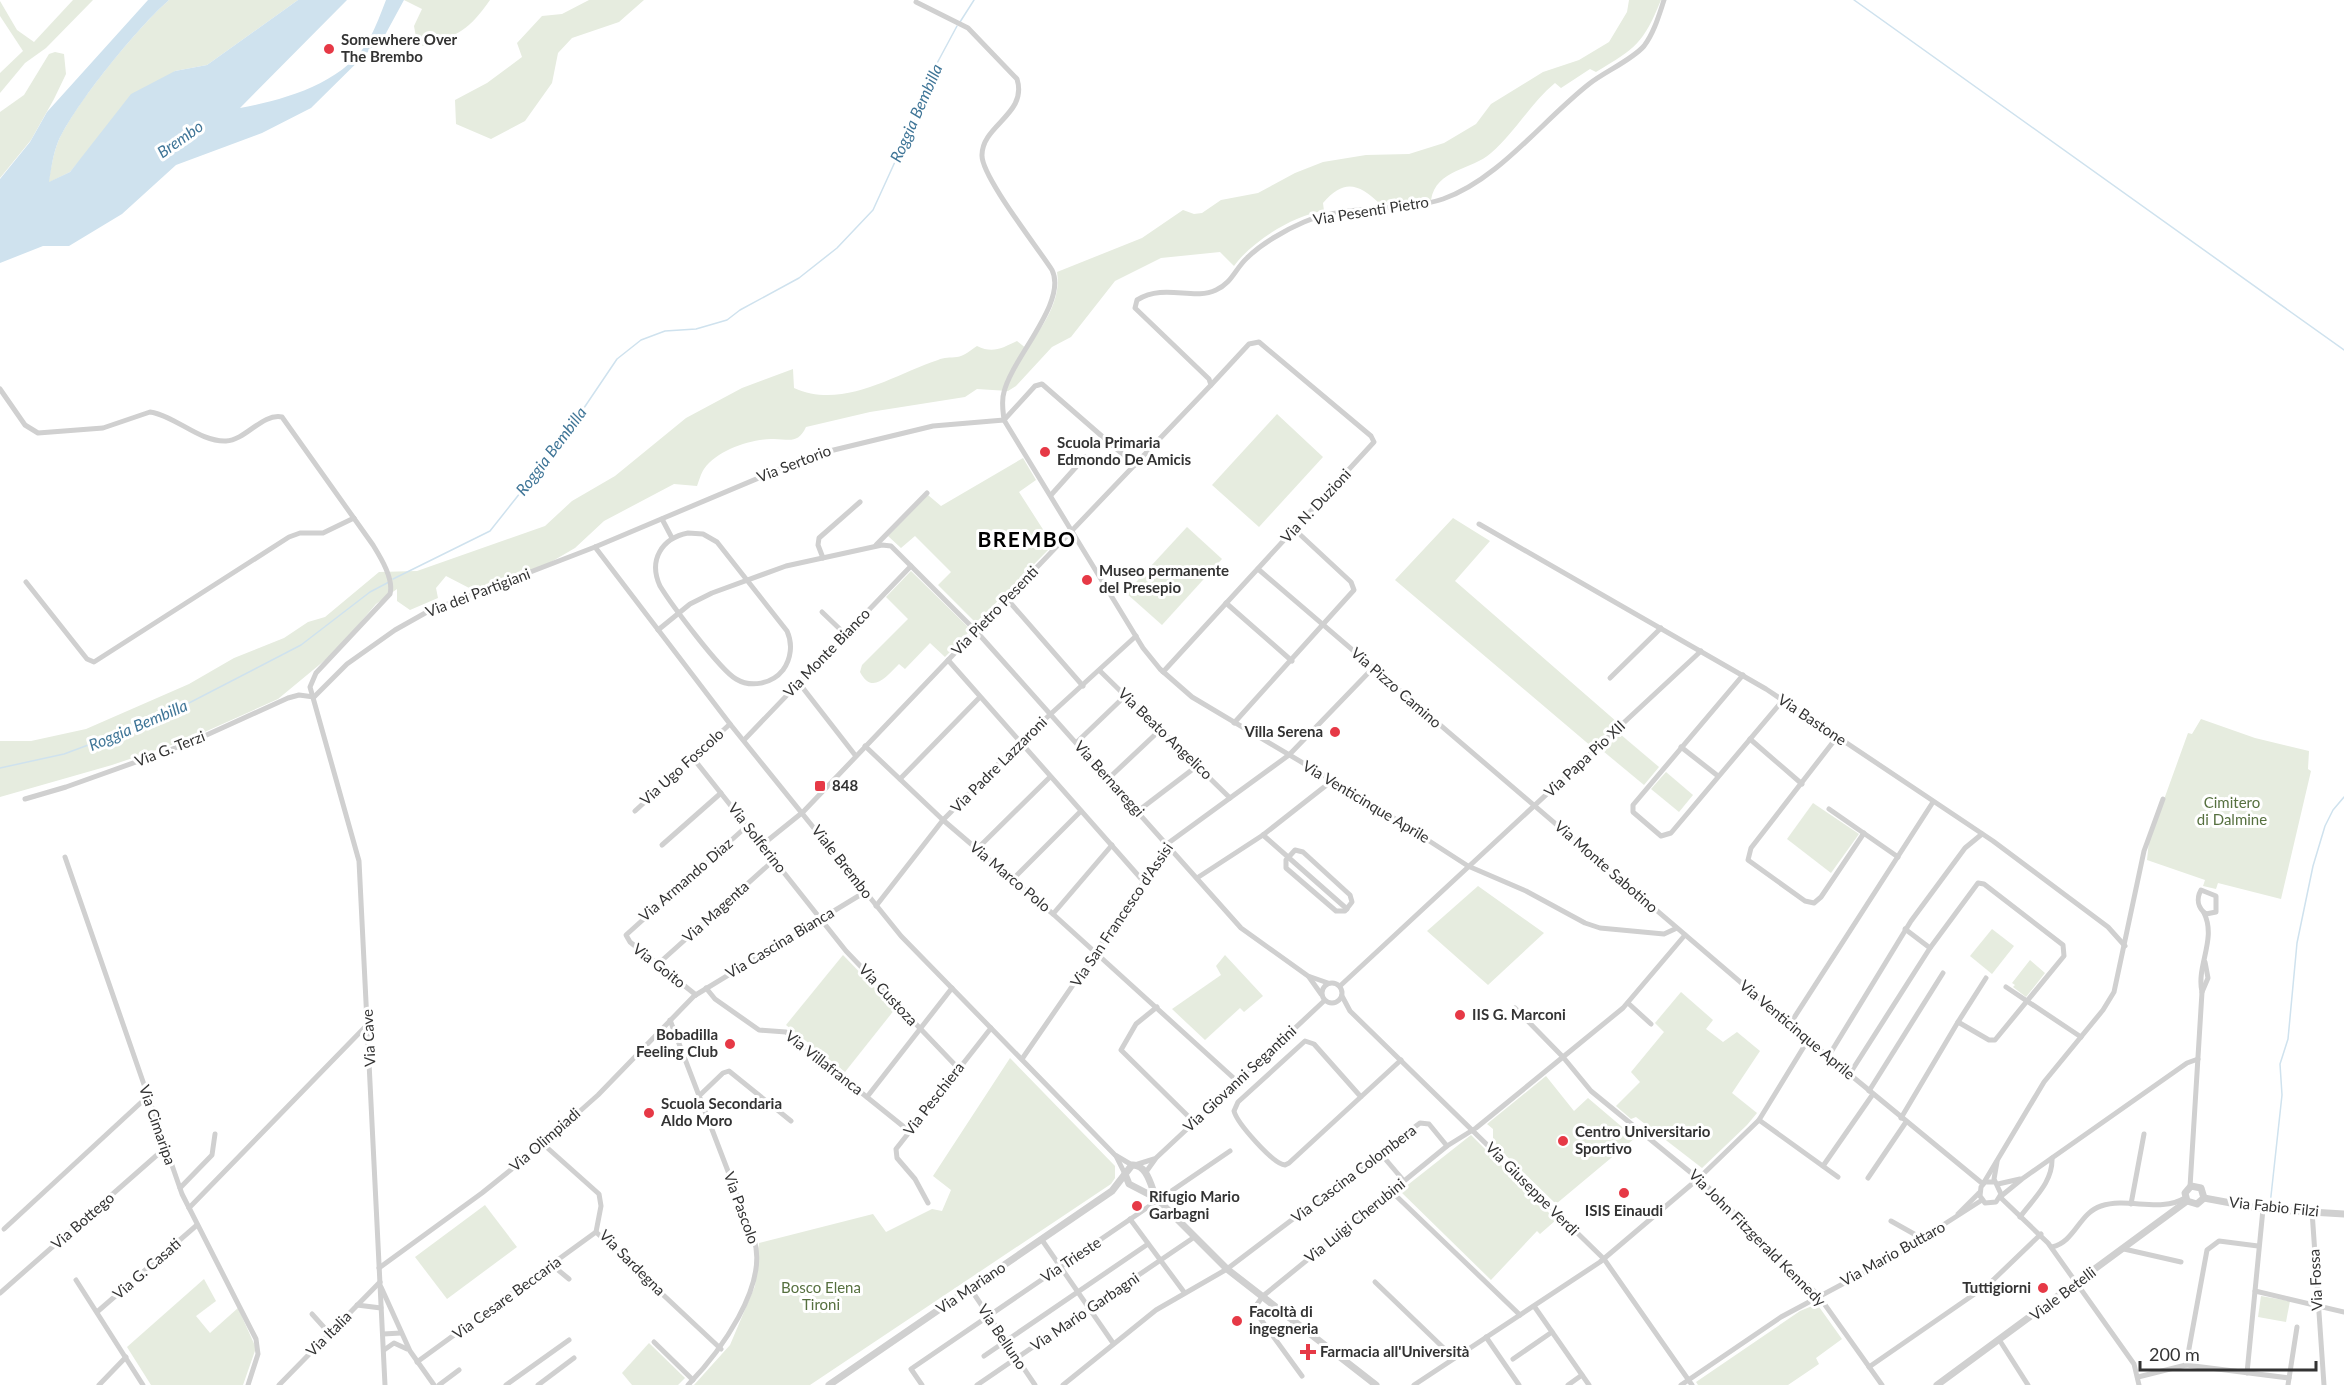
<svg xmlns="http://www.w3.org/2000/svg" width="2344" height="1385" font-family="Lato,sans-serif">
<rect width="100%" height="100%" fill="#fff"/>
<g fill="#e6ecdf">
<polygon points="73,0 93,0 46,48 25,63 0,93 0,73 23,51 0,16 0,1 17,30 34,42"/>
<path d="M 169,0 L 298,0 L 207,65 L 175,71 L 91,147 L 70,172 L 48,183 C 51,170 53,154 58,142 C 74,105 138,27 169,0 Z"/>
<path d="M 404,0 L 490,0 C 468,31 459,35 423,46 L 417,43 L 414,26 L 422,9 Z"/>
<polygon points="589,0 644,0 619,22 572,38 558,53 552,83 525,121 491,139 456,124 455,100 487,83 522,57 517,43 542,16 562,14"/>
<path d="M 1629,0 L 1661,0 C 1643,44 1636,48 1596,72 L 1590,69 L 1561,88 L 1555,83 C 1531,103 1515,132 1491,153 C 1472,170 1436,169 1431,200 L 1380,204 C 1358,183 1344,179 1323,203 L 1324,211 C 1294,215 1252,241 1234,266 L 1220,252 L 1161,258 L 1115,281 L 1071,337 L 1052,347 L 1016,386 L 1008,391 L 977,389 L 965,397 L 870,412 L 806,427 C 797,446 787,438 771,439 C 748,440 718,450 704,469 C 701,473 699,481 697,486 L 674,484 L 604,521 L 575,548 L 551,562 L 525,574 L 473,590 L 446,576 L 436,588 L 438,598 L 410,610 L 397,601 L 397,589 L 376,604 L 336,651 L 278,699 L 189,739 L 112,765 L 0,797 L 0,741 L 31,741 L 86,729 L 189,684 L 234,658 L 284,638 L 308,622 L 325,617 L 379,572 L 417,571 L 545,526 L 572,501 L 615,476 L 686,418 L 742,388 L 793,369 L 794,388 C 843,410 893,375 938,360 C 944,357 950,358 957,357 C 964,356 971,350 977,346 C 993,354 1002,348 1017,341 L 1027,349 C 1042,327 1062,300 1057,272 L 1142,238 L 1183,210 L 1194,214 L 1202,213 L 1221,200 L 1258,193 L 1295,173 L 1323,162 L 1366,155 L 1409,154 L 1444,143 L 1476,124 L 1491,104 L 1543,72 L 1579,60 L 1609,42 L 1627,12 Z"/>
<polygon points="55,52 64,54 66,74 54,99 31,140 0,178 0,112 24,95 49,54"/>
<polygon points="1277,414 1323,457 1259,527 1212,485"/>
<polygon points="1023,458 1036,480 1019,492 1053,545 976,623 938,585 951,572 915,536 901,548 888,536 928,495 941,506"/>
<polygon points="1453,518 1490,541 1455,581 1617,722 1592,747 1395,580"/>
<polygon points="1187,527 1222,559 1162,625 1126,593"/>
<path d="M 911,571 L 971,630 L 945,657 L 930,643 L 905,669 L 899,664 C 886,677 872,695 860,672 L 862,665 L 908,619 L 886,597 Z"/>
<polygon points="2201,719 2255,738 2309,751 2308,769 2311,771 2281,899 2218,883 2216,889 2203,886 2205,880 2147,860 2149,841 2188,733 2192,734"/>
<polygon points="1620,734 1659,767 1644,785 1603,751"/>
<polygon points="1666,772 1693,795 1679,812 1651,789"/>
<polygon points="1813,803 1859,834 1831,873 1787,839"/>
<polygon points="1478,886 1544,933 1488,985 1427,931"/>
<polygon points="1992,929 2014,946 1992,974 1970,956"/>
<polygon points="843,955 895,1009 845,1072 786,1025"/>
<polygon points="1225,955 1263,996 1244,1012 1240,1008 1205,1040 1172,1009 1221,975 1216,966"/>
<polygon points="2030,960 2045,973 2026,997 2013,987 2015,985 2012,983"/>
<polygon points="1681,992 1713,1020 1706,1029 1723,1042 1737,1032 1760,1051 1732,1093 1757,1113 1747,1125 1702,1168 1636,1117 1631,1119 1616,1106 1640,1082 1631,1072 1664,1032 1655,1023"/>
<polygon points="1010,1058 1115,1166 1115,1178 1111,1184 810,1385 694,1385 730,1345 755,1286 759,1243 873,1214 886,1232 932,1209 942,1211 951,1190 933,1176"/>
<polygon points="1546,1076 1574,1111 1588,1098 1635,1138 1556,1204 1493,1143 1493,1129 1487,1124"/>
<polygon points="1471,1135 1556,1220 1540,1234 1537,1231 1491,1280 1400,1191"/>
<polygon points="485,1205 517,1247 447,1299 415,1257"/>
<polygon points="204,1279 216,1301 196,1316 210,1333 238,1308 256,1348 243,1385 151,1385 127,1347"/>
<polygon points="2261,1296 2290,1301 2286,1322 2258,1317"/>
<polygon points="1817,1304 1842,1339 1816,1358 1819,1364 1788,1385 1698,1385 1696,1382 1800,1311"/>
<polygon points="649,1343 685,1378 678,1385 632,1385 622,1373"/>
</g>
<path fill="#cfe2ee" d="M 148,0 L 169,0 C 138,27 75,104 58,142 C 53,154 51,170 49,182 L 70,172 L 131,94 L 175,71 L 207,65 L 298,0 L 347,0 L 240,108 C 287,99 345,83 370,38 C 376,26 381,13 386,0 L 404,0 L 385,35 L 311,108 L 262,133 L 176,165 L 122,214 L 69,246 L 43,246 L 0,263 L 0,179 L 30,142 L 47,112 Z"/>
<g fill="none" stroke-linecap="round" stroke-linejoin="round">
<g stroke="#cfe2ee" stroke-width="1.5">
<polyline points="1854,0 2344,350"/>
<polyline points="960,22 974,0"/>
<polyline points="393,579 490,531 563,439 617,359 641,340 665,331 696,329 727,320 740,310 799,278 837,248 873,210 915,118 935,67 957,26"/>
<polyline points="0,768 64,754 158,719 301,645 370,592 389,582"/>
<polyline points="2270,1205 2282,1095 2280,1064 2288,1039 2297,943 2313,866 2325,826 2333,810 2344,797"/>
</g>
<g stroke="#d0d0d0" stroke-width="5">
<path d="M 916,2 L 968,28 L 1017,79 C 1028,114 982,125 982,155 C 981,176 1038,248 1052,270 C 1068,302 1012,358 1004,392 C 1001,401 1003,410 1004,420 L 1143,648 L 1160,669 L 1192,697 L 1372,804 L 1468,866 L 1526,891 L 1585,923 L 1600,928 L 1664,934 L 1677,928"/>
<path d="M 0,389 L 25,425 L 38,433 L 103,428 L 150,412 C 176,416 199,442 226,441 C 246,440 262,413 282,417 L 373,545 C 381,558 394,579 390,594 L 316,673 L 310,687 L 359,861 L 385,1385"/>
<polyline points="1004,420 1035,386 1042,384 1135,465"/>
<polyline points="1051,495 1085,457"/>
<polyline points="662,519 672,538"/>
<polyline points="1479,524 1766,689 1993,841 2108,927 2125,946"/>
<path d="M 688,533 L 703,534 L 717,542 L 787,631 C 793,644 791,659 783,670 C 772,684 751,688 736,679 C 720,670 671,604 660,586 C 648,560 662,538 688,533 Z"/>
<polyline points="876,545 927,493"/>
<polyline points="595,547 730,724 901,936 1115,1155 1132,1165"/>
<polyline points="823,558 818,545 819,538 860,502"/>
<polyline points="1258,569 1808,1040 1983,1184 2044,1082 2103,1010 2114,992 2144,851 2163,799"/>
<polyline points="26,582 87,659 94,662 289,537 300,533 323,533 354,518"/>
<polyline points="1007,599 1083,686"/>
<polyline points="1226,603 1292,661"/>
<polyline points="822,612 845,634"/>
<polyline points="658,630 690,604 712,593 786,566 882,545 891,546 976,631 1241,928 1308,976 1328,983"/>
<polyline points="948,660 1144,882"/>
<polyline points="1100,671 1230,798"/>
<polyline points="1163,672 1374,442 1371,436 1259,342 1249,344 1211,385"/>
<polyline points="1743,675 1633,805 1633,812 1661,836 1671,833 1783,700"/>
<polyline points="1610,678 1661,628"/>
<polyline points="799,683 855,755"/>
<polyline points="314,697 347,664 395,630 427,612 595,547 813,455 933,426 1004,420"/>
<polyline points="1234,723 1354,590 1351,582 1294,529"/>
<polyline points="1837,737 1751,848 1748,860 1805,901 1814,903 1821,897 1864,833"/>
<polyline points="1750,739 1802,784"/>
<polyline points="744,740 911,566"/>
<polyline points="1077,742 1125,696"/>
<polyline points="865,746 943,820 1053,914 1238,1082"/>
<polyline points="1681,747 1718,776"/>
<polyline points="693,758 846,951 958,1068"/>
<polyline points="1109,778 1160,730"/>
<polyline points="900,779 980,697"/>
<polyline points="25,799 66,787 189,743 288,698 299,695 314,697"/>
<polyline points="1829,809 1898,857"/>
<polyline points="635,811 730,724"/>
<polyline points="1138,811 1197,766"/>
<polyline points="1263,835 1347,909"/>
<polyline points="662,845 721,793"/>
<path d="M 762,845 L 803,812 L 1211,385 L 1209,379 L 1135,308 L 1137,300 C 1165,283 1193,301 1216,290 C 1232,283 1235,269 1247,258 C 1261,244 1285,230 1304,222 C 1348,203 1401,213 1443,199 C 1498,180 1543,120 1589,84 C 1604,72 1632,60 1644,46 C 1654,33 1659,15 1664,0"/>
<polyline points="977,849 1050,777"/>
<polygon points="1295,850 1303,852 1350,895 1352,902 1345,911 1336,911 1286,868 1286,860"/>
<polyline points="65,857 182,1194 256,1339 258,1354 248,1385"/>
<polyline points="1197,878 1263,835 1333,780"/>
<polyline points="1013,879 1081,811"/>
<path d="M 2201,890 L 2216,896 L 2216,912 L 2206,914 C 2198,908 2196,899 2201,890 Z"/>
<polyline points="876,906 943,820 1020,742 1136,636"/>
<polyline points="1053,914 1112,845"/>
<polyline points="1905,929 1930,948"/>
<polyline points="658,964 774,860"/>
<polyline points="1309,977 1321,994"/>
<circle cx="1332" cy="993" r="10"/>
<polyline points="1340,986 1701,651"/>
<polyline points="2006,987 2081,1037"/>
<polyline points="706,988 715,999 759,1030 786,1032 909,1131"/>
<polyline points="2202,992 2208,978 2205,962"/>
<polyline points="696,995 630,942 626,935 747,826"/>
<polyline points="1342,996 1350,1011 1604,1259 1692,1385"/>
<polyline points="1628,1003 1651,1024"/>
<polyline points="1157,1007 1136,1024 1121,1050 1194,1122"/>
<polyline points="1515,1008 1563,1057 1623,1008 1685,935"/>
<path d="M 670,1020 L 754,1239 C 769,1286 719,1353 688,1385"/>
<polyline points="1958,1022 1986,978"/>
<polyline points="1790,1024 1933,802"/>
<polyline points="1828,1057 1911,921 1965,848 1982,834"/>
<polyline points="1022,1059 1144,882 1167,844 1289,755 1373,668"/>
<polyline points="1849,1075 1930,948 1978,883 1984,884 2063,945 2064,956 1995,1040 1989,1040 1958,1022 1901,1118"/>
<polyline points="1869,1091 1943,973"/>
<polyline points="699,1096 723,1073 729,1071 791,1121"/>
<polyline points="867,1097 952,988"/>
<path d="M 1361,1097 L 1314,1044 L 1305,1041 L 1238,1102 L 1234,1111 C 1237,1123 1273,1164 1285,1165 L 1289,1163 L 1401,1060"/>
<polyline points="1759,1120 1838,1177"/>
<polyline points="543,1144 599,1194 601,1206 596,1232 721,1349"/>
<polyline points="1381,1154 1404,1181"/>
<polyline points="1116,1156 1125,1174"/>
<polyline points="1138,1164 1154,1159"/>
<polyline points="1823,1166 1873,1094"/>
<polyline points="1146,1172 1156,1158 1324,1001"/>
<polyline points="1868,1178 1906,1122"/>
<polyline points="1995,1182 1985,1182 1981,1187 1980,1196 1985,1203 1996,1202 2001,1194 1994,1179 1997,1162"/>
<polyline points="1998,1184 2020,1179"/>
<path d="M 2190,1187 L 2202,992 C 2196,966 2217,939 2204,913"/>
<polyline points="180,1188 212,1155 215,1134"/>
<polyline points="1391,1191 1520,1315"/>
<polyline points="928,1203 915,1179 897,1158 896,1149 991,1028"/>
<polyline points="2131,1204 2144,1134"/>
<polyline points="189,1208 369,1023"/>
<polyline points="2312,1211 2324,1385"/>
<polyline points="1958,1214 1979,1193"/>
<path d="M 2020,1217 C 2034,1198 2053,1182 2052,1158"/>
<polyline points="1130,1219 1184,1292"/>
<polyline points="1891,1221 1923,1239"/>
<polyline points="4,1229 147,1097"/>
<polyline points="1042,1240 1113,1343"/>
<path d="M 2052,1247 C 2075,1242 2079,1213 2101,1206 C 2128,1197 2160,1213 2185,1198"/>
<polyline points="2124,1249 2181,1262"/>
<polyline points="552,1265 569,1279"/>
<polyline points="379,1268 482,1193 543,1144 598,1095 694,996 865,892"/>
<polyline points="76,1280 143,1385"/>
<polyline points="1375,1282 1454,1358"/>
<polyline points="381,1287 410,1351 434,1385"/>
<polyline points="970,1288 1035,1385"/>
<polyline points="2255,1291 2344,1312"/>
<polyline points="0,1293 165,1148"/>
<polyline points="357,1305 381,1308"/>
<polyline points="1534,1306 1589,1385"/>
<polyline points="97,1312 197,1225"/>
<polyline points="312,1314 330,1334"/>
<polyline points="383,1334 401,1333"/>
<polyline points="1486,1337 1519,1385"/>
<polyline points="2000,1341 2028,1385"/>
<polyline points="654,1342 693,1380"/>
<polyline points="384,1350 394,1343 407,1349"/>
<polyline points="984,1356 1148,1244"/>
<polyline points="1513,1359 1552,1332"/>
<polyline points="417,1362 596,1232"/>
<polyline points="2186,1365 2207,1250 2219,1241 2258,1246"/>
<polyline points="1869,1367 1989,1284 2041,1234"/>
<polyline points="2247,1373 2263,1209"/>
<polyline points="1302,1376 1257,1314 1255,1307 1263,1296 1447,1146"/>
<polyline points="2138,1377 2186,1365 2289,1378"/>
<polyline points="99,1385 126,1357"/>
<polyline points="279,1385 380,1282"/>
<polyline points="439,1385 459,1370"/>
<polyline points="506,1385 569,1340"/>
<polyline points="538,1385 574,1358"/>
<polyline points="922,1385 911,1369 1230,1151"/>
<polyline points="977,1385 1193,1238"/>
<polyline points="1063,1385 1156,1310 1227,1269 1420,1123 1429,1124 1447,1146 1476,1128 1563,1057 1591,1091 1706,1185 1818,1295 1882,1385"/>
<polyline points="1414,1385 1600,1262 1699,1178 1759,1120 1808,1040"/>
<polyline points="1568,1385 1582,1375"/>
<polyline points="1681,1385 1781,1317 1893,1257 1982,1200"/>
<polyline points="2139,1385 2134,1364 2048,1243 2000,1197 2022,1179 2187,1063 2198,1059"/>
<polyline points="2288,1385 2297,1327"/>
</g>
<g stroke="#d0d0d0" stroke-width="7">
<polyline points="1125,1174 1129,1184 1156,1198 1227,1269 1376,1385"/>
<polyline points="2204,1198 2263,1209 2344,1214"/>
<polyline points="2187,1201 2185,1193 2191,1186 2201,1188 2204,1198"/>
<polyline points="2187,1201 2197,1204 2204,1198"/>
<path d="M 829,1385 L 1112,1191 L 1132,1165 C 1147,1164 1151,1186 1156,1198"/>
<polyline points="1937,1385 2187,1201"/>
</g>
</g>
<g fill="#e63946" stroke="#fff" stroke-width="2">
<circle cx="329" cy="49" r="6"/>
<circle cx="1045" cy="452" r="6"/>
<circle cx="1087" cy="580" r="6"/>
<circle cx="1335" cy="732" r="6"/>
<rect x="814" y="780" width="12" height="12" rx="3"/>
<circle cx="1460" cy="1015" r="6"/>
<circle cx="730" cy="1044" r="6"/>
<circle cx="649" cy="1113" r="6"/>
<circle cx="1563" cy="1141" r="6"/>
<circle cx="1624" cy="1193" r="6"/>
<circle cx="1137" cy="1206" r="6"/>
<circle cx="2043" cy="1288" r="6"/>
<circle cx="1237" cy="1321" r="6"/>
<path d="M1305 1343h6v6h6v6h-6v6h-6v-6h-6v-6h6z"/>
</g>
<g text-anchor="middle" stroke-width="6" stroke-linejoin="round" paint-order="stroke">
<g font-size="15" font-weight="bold" fill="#333" stroke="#fff" text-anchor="start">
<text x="341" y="45">Somewhere Over<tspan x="341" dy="17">The Brembo</tspan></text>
<text x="1057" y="448">Scuola Primaria<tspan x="1057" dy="17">Edmondo De Amicis</tspan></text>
<text x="1099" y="576">Museo permanente<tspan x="1099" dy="17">del Presepio</tspan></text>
<text x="1323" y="737" text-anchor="end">Villa Serena</text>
<text x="832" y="791">848</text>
<text x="1472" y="1020">IIS G. Marconi</text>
<text x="718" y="1040" text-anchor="end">Bobadilla<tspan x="718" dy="17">Feeling Club</tspan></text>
<text x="661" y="1109">Scuola Secondaria<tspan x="661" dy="17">Aldo Moro</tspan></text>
<text x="1575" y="1137">Centro Universitario<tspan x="1575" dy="17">Sportivo</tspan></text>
<text x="1149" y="1202">Rifugio Mario<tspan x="1149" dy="17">Garbagni</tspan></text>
<text x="1624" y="1216" text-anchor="middle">ISIS Einaudi</text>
<text x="2031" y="1293" text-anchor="end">Tuttigiorni</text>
<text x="1249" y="1317">Facoltà di<tspan x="1249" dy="17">ingegneria</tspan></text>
<text x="1320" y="1357">Farmacia all'Università</text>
</g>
<g font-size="15" fill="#333" stroke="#fff">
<text transform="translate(1371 211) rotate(-9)" y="5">Via Pesenti Pietro</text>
<text transform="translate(794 464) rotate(-21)" y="5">Via Sertorio</text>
<text transform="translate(1316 506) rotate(-47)" y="5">Via N. Duzioni</text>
<text transform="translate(478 593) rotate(-21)" y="5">Via dei Partigiani</text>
<text transform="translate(995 611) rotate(-46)" y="5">Via Pietro Pesenti</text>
<text transform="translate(827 653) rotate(-46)" y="5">Via Monte Bianco</text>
<text transform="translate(1396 688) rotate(41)" y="5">Via Pizzo Camino</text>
<text transform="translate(1812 720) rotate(34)" y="5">Via Bastone</text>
<text transform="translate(1165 734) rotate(44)" y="5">Via Beato Angelico</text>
<text transform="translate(170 749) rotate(-21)" y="5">Via G. Terzi</text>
<text transform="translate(1585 759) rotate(-43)" y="5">Via Papa Pio XII</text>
<text transform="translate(999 765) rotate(-45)" y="5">Via Padre Lazzaroni</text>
<text transform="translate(682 767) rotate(-42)" y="5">Via Ugo Foscolo</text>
<text transform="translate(1109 779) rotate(48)" y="5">Via Bernareggi</text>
<text transform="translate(1366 802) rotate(31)" y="5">Via Venticinque Aprile</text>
<text transform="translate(757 838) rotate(52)" y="5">Via Solferino</text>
<text transform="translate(842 862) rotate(52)" y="5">Viale Brembo</text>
<text transform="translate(1606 867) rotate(41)" y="5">Via Monte Sabotino</text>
<text transform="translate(1010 877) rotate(40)" y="5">Via Marco Polo</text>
<text transform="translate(686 880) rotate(-41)" y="5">Via Armando Diaz</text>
<text transform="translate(716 912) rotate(-42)" y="5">Via Magenta</text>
<text transform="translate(1122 915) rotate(-56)" y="5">Via San Francesco d'Assisi</text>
<text transform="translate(780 943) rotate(-31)" y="5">Via Cascina Bianca</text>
<text transform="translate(659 966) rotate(38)" y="5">Via Goito</text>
<text transform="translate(888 995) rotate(47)" y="5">Via Custoza</text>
<text transform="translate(1797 1030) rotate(40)" y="5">Via Venticinque Aprile</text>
<text transform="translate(369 1038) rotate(-93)" y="5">Via Cave</text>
<text transform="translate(824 1063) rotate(38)" y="5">Via Villafranca</text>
<text transform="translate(1240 1079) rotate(-43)" y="5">Via Giovanni Segantini</text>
<text transform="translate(934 1099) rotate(-52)" y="5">Via Peschiera</text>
<text transform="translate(157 1125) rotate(71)" y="5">Via Cimaripa</text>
<text transform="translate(545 1140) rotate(-41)" y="5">Via Olimpiadi</text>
<text transform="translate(1354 1174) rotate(-37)" y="5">Via Cascina Colombera</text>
<text transform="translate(1532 1189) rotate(45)" y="5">Via Giuseppe Verdi</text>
<text transform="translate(2274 1207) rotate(6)" y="5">Via Fabio Filzi</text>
<text transform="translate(741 1208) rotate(70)" y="5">Via Pascolo</text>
<text transform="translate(83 1221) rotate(-41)" y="5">Via Bottego</text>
<text transform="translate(1355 1221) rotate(-39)" y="5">Via Luigi Cherubini</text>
<text transform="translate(1757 1238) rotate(45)" y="5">Via John Fitzgerald Kennedy</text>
<text transform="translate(1893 1254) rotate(-29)" y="5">Via Mario Buttaro</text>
<text transform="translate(1071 1260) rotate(-34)" y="5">Via Trieste</text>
<text transform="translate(632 1263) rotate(45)" y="5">Via Sardegna</text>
<text transform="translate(147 1269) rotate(-41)" y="5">Via G. Casati</text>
<text transform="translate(2316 1280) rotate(-93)" y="5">Via Fossa</text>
<text transform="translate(971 1288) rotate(-34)" y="5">Via Mariano</text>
<text transform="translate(2063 1294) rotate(-37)" y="5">Viale Betelli</text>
<text transform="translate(507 1298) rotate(-36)" y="5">Via Cesare Beccaria</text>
<text transform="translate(1085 1312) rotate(-34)" y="5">Via Mario Garbagni</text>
<text transform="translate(329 1334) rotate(-45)" y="5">Via Italia</text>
<text transform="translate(1002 1337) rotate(56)" y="5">Via Belluno</text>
</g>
<g font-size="15" fill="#56703f" stroke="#fff">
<text x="2232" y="808">Cimitero<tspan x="2232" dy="17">di Dalmine</tspan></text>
<text x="821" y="1293">Bosco Elena<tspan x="821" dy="17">Tironi</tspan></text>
</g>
<g font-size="16" font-style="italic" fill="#3f7597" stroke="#fff">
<text transform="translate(916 113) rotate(-66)" y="6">Roggia Bembilla</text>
<text transform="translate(180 139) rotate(-35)" y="6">Brembo</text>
<text transform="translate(551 451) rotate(-53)" y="6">Roggia Bembilla</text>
<text transform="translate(138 725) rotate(-23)" y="6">Roggia Bembilla</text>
</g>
<g font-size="21" font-weight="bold" letter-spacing="1.5" fill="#000" stroke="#fff">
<text x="1027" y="547">BREMBO</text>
</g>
</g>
<path d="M2140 1361v9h176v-9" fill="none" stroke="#333333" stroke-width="3"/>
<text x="2149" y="1361" font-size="18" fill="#333333" stroke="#ffffff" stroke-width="4.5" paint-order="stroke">200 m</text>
</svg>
